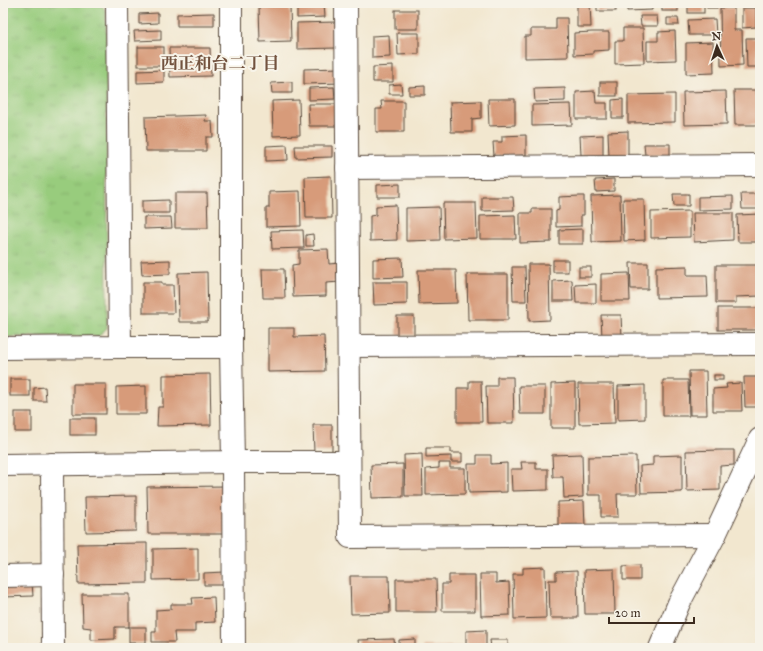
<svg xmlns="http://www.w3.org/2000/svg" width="763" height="651" font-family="'IM FELL Great Primer','Noto Serif JP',serif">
<defs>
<pattern id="grass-tufts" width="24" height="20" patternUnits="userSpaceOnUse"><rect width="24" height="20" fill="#98cc7d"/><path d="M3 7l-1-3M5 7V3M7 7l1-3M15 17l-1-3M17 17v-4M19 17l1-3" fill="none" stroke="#84af6c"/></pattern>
</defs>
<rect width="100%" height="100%" fill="#f7f3e8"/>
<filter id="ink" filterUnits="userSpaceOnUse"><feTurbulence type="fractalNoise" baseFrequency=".025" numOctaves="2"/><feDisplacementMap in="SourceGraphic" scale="8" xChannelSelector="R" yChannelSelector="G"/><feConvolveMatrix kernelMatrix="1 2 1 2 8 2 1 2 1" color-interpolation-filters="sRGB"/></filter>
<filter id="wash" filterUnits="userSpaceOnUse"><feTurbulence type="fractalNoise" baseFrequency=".012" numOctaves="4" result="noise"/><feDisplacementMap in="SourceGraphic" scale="16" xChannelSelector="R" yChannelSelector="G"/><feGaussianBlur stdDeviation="0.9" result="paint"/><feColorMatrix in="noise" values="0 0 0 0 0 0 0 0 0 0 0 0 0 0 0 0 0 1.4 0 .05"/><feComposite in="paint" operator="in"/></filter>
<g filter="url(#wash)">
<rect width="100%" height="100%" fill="#f2e7cf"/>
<polygon fill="url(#grass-tufts)" stroke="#6a7b4e" points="3,3 100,3 106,11 107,328 99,336 3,337"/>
<g id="blocks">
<g fill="#d79b7a">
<polygon points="297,3 324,3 325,17 297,18"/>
<polygon points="577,3 590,3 591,27 577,27"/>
<rect x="597" y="3" width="19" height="8"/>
<polygon points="627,3 652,3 652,10 627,11"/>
<rect x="662" y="3" width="16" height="8"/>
<rect x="688" y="3" width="16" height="10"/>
<rect x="707" y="3" width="10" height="5"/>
<polygon points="259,6 290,6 291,41 260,42"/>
<polygon points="720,8 734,8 734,30 742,30 743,65 721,66"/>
<polygon points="742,8 756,8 756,27 742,28"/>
<rect x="395" y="10" width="23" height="19"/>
<polygon points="158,13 158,23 139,24 139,14"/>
<polygon points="214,13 214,26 177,26 177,14"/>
<polygon points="640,16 657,16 658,26 641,26"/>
<polygon points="556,18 567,18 568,57 525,58 525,36 531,36 531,29 556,29"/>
<polygon points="667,18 678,18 679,25 667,25"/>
<polygon points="715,19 716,35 689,35 688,20"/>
<polygon points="336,22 336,48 297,49 297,23"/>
<polygon points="623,28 643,28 644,63 615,64 615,41 623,41"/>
<polygon points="161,30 161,40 135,41 134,31"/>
<polygon points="675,31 676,60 647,61 647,41 658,41 658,32"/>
<polygon points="592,32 609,32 609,50 593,51 593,54 574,55 574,33"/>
<polygon points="397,33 419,33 419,54 398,55"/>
<polygon points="389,35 390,57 372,58 372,36"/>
<polygon points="746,38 757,38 758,67 747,67"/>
<polygon points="713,42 714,73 686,74 686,43"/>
<rect x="138" y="47" width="26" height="19"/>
<polygon points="169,48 210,48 211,76 170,77"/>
<polygon points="393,66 393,82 373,82 373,67"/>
<polygon points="341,68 342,83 304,84 304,69"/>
<polygon points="164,70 164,82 137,83 137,71"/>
<polygon points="292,82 292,93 272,93 271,83"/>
<rect x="600" y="82" width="17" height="14"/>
<polygon points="401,84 402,94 389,94 389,85"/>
<polygon points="425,86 425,95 409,95 409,87"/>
<polygon points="334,87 335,99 309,100 309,88"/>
<polygon points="565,88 565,101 535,102 534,89"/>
<polygon points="734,90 756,90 757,101 760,100 760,125 735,125"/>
<polygon points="595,91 596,103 607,103 607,119 576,119 576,92"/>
<polygon points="726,91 727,124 684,125 683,92"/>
<polygon points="675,94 675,122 628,123 628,95"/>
<polygon points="488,99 515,99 515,125 489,126"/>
<polygon points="623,99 623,118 612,118 612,100"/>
<polygon points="299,100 300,135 273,136 272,101"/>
<polygon points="381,101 404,101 404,132 376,132 376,109 382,109"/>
<polygon points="481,101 481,118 472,119 472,132 451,132 450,102"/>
<polygon points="308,104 336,104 337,126 309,126"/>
<polygon points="571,104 572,125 532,126 532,105"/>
<polygon points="206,115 205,121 212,121 213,137 206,137 206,151 146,151 145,117"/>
<polygon points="628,131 628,156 609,157 608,132"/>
<polygon points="526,135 526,155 494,156 493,142 502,142 502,136"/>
<polygon points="603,135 603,155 581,155 580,136"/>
<polygon points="644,144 670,144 670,155 645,155"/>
<polygon points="287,145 288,160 266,161 266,146"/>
<polygon points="295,146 332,146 332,157 296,158"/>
<polygon points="331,176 332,218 306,218 305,177"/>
<polygon points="614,179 614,191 596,192 595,180"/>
<polygon points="400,184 400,197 377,197 377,185"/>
<polygon points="300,191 301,226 266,227 266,208 269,208 269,192"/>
<polygon points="175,193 207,193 208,228 175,228"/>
<polygon points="673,194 689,194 689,206 674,206"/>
<polygon points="741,194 760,194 760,209 742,209"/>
<polygon points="620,195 621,241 592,242 591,196"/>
<polygon points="580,196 584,196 584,215 581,215 581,226 556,227 556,211 559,210 559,197"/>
<polygon points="733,196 733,209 698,210 698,197"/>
<polygon points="482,197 513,197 514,210 482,211"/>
<polygon points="623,199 644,199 645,240 624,241"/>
<polygon points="169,200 169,213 142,213 142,201"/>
<polygon points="443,203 476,203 477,238 444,239"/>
<polygon points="396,205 397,240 370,241 370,216 376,215 376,206"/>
<polygon points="439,207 440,240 406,241 406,208"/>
<polygon points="532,209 551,209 551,242 520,243 520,213 532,213"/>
<polygon points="690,211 690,237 651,238 651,212"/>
<polygon points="693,213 733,213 733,240 694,242"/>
<polygon points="760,214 760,246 758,246 758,242 738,242 737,215"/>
<polygon points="515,215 516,239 480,239 480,216"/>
<polygon points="144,217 171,217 172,228 144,229"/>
<polygon points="583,229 583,244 559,244 559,230"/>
<polygon points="303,230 304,248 272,249 271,231"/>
<polygon points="313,234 314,246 306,246 306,235"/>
<polygon points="328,249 329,264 340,263 340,282 326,283 326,296 293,297 292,265 299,264 299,250"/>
<polygon points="402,258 403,277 373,278 373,259"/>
<polygon points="170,260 170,274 142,275 141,261"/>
<rect x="553" y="260" width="15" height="12"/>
<polygon points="630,263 648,263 648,289 631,289"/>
<polygon points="528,264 549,264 550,320 529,321"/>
<polygon points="716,265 760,265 760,296 736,297 736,303 716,303"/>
<polygon points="687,266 687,275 707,275 708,297 656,298 656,267"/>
<polygon points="512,267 525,267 526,301 513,301"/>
<rect x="579" y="267" width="12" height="10"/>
<polygon points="262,269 284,269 285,298 263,298"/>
<polygon points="418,270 456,270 457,303 419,304"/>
<polygon points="207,272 208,322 179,322 178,273"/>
<polygon points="629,273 630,301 601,301 601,274"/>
<polygon points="467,274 508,274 508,320 468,320"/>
<polygon points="572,280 573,301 553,301 553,281"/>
<polygon points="143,282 162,282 162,285 173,285 174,313 143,313"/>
<polygon points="373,282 407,282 407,304 374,305"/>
<polygon points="596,284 596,303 576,303 575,285"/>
<rect x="718" y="308" width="42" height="22"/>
<polygon points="601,315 621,315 622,338 602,338"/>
<rect x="397" y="316" width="17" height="19"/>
<polygon points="268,328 294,328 294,337 324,336 325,371 268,372"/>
<polygon points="689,371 706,371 707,415 690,415"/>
<polygon points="210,374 211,425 157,426 158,407 163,407 163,375"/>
<rect x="714" y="375" width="9" height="5"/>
<polygon points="497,377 513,377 514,423 487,423 486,386 497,386"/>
<polygon points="744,377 760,377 760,407 745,407"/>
<rect x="10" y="379" width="20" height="17"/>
<polygon points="663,380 688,380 689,416 663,416"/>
<polygon points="469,381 481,381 482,422 457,422 457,388 469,388"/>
<polygon points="575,383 575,428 551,428 551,384"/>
<polygon points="741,383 742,411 713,411 713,389 727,388 726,384"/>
<rect x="73" y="384" width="33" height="30"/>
<polygon points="578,384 614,384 615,423 579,424"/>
<polygon points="645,385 645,419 618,420 618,386"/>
<polygon points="146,386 146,414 116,414 116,387"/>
<polygon points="519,386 545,386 545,414 520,414"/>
<polygon points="45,387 46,401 34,401 34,388"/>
<rect x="15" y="412" width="17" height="20"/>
<rect x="70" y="418" width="25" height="17"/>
<polygon points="313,425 332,425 332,452 314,452"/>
<polygon points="426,448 451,448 451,453 462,453 462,462 451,462 451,456 426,457"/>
<polygon points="720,450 734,450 734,465 720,466 720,490 687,491 686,451"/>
<polygon points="422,454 423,496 405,496 404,455"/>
<polygon points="582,454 583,497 564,498 563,477 553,477 552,455"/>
<polygon points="477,455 491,455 491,464 507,463 507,492 469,493 468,464 477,464"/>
<polygon points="682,455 682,492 641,493 640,466 653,465 653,456"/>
<polygon points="636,456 637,494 617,494 618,517 601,517 601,495 588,495 588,457"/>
<polygon points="521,462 536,462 536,469 548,469 548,490 512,491 511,469 522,469"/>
<polygon points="439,463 450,463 450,468 465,468 465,494 426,495 426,469 439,468"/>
<polygon points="403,464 403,497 372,498 371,465"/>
<polygon points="227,486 227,534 148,534 147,487"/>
<polygon points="136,496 136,531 86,532 85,497"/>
<polygon points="584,501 585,527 558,527 558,502"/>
<polygon points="147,543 147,583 78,584 77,544"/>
<polygon points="198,548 198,579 153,580 153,549"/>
<polygon points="640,565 640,580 623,580 623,566"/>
<polygon points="545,567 546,618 514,619 513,574 523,574 523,568"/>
<polygon points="614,569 615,614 585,614 584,570"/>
<polygon points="577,571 578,618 550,618 549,580 556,580 556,572"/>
<polygon points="225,572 224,585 204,585 204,573"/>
<polygon points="480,574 496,574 496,583 509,582 510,615 481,616"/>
<polygon points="449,575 475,575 475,611 442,611 442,584 449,584"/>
<polygon points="350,576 389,576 390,613 351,614"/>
<polygon points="396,579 436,579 437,612 396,612"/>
<polygon points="3,583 32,583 33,596 3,597"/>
<polygon points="82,594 129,594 129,627 115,627 115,639 91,640 91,628 83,627"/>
<polygon points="214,597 215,622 195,623 195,632 174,632 175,642 152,642 152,632 156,632 156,610 171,609 171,604 193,604 192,598"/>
<rect x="129" y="627" width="17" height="16"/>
<polygon points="486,630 486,648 466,648 466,631"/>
<polygon points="394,639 395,648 359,648 358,640"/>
<polygon points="415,639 415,648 399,648 399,640"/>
<polygon points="490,640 508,640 508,648 491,648"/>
<polygon points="299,646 299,648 259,648 259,647"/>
<polygon points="422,646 463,646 464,648 422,648"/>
</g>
</g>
</g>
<g filter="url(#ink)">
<use href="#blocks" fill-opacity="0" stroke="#564639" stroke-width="1"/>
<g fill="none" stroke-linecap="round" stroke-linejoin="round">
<g stroke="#564639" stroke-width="24">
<g id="street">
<polyline points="346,3 350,537 715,535"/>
<polyline points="347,168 760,165"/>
<polyline points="349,346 760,344"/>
<polyline points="120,347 231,347"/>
<polyline points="3,348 120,347 117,3"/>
<polyline points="52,464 53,648"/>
<polyline points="3,576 53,575"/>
<polyline points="234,648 233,462 349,462"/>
<polyline points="660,648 679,603 715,535 760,439"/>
</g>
</g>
<g stroke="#564639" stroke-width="24">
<polyline id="secondary" points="3,465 233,462 231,347 231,3"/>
</g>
<use href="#street" stroke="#fff" stroke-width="22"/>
<use href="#secondary" stroke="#fff" stroke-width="22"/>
</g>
</g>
<g text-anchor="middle" stroke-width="4" stroke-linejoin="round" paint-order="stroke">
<g font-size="17" font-weight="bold" fill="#72523e" stroke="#f7f3e8">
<text x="220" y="69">西正和台二丁目</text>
</g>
</g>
<rect width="763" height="651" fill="none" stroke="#f7f3e8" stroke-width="16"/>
<g transform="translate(717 46) rotate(357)" stroke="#f7f3e8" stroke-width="3" paint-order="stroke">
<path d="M0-3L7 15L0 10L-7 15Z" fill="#3b2a1e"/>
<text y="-6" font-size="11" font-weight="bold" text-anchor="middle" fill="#3b2a1e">N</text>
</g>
<path d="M609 617v6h85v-6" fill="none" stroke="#3b2a1e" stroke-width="2"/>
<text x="615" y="617" font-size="12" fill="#3b2a1e" stroke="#f7f3e8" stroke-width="3" paint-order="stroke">20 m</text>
</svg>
